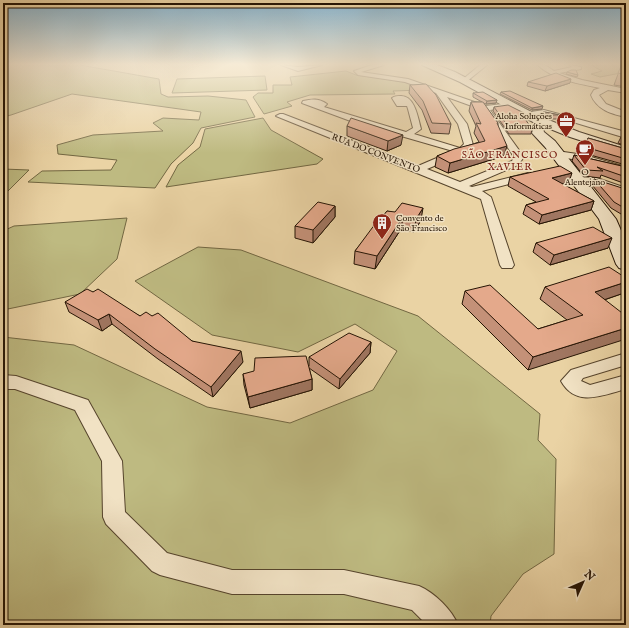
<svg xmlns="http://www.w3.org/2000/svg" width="629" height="628" font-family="'IM FELL English',serif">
<rect width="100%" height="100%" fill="#ead3a4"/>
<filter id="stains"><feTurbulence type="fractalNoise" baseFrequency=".005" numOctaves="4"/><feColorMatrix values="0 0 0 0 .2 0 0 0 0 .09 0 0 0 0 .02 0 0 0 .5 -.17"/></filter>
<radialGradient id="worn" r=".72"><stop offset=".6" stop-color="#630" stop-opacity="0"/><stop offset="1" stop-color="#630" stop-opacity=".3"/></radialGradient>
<g fill="#beba81" stroke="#726742">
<polygon points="3,65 80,65 159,79 161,94 168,97 208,96 246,100 255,117 201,128 193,143 171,164 155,188 28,182 42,171 111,170 117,160 58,154 57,145 93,135 163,131 153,123 163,118 199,120 201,112 72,94 11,115 3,117"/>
<polygon points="591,65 626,65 626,72 600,77 591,74 602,71"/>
<polygon points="346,71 356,75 405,82 423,90 393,91 395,94 310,95 287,102 292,106 264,114 253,97 258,93 273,93 273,85 292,85 290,77"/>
<polygon points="265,76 267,90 172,93 177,79"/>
<polygon points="263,118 271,130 323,159 317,164 166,187 178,165 200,147 205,129"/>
<polygon points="3,169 29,170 3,196"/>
<polygon points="127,218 117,259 80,294 3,310 3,231 14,226"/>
<polygon points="198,247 241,250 418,316 540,414 538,440 556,459 554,554 523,574 491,616 490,625 3,625 3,337 74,345 207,407 290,423 373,390 397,351 355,324 298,352 212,335 135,281"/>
</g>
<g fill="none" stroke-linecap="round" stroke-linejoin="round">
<g stroke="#56442c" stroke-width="2">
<g id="street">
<polygon points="281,65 298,67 322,65 298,71"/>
<path d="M 372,65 L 384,65 L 361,72 L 408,79 L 486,106 L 510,103 L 514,105 L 510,107 L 490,110 L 524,157 L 518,165 L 469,186 L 472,187 L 528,173 L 533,176 L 532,178 L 482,191 L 491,197 L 514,265 L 512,268 L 502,268 L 500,265 L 481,199 L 276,116 L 280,114 L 283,114 L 418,166 L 453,151 L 356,123 L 302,103 L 303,101 C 312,99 319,98 327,104 L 324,107 L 406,132 L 413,128 L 408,109 L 407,106 L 397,106 L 392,98 C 395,96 397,96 401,96 C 415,96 418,118 421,129 L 414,134 L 460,148 L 464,144 L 458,124 L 436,93 L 405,82 L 358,75 L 354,71 ZM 447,97 L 483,110 L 514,157 L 512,161 L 460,182 L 427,169 L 465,153 L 473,145 L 467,124 Z"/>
<polygon points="480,65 487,65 466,82 462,82 462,80"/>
<path d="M 538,65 L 545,65 L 554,71 L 572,67 L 570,65 L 581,67 L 581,69 L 559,73 L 582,80 L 626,89 L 626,93 L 608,90 L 599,95 L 606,104 L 626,112 L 626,117 C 612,114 597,110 591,95 L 594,90 L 600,88 C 581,84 553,80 538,65 Z"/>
<polygon points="544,110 626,132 626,138 553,116 544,114 527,117 523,115 524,113"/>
<polygon points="557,151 584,155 626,167 626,173 584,161 554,156 552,154 554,152"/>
<polygon points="576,177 597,178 626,188 626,195 596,184 572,182 571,180"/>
<path d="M 626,353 L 626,365 L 583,378 L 581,381 L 590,385 L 626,375 L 626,389 C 603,395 576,408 561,381 L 571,370 Z"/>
<path d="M 3,375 L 16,376 L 88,400 L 122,461 L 125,512 L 167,553 L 232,570 L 344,570 L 419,586 C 435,593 452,610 458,625 L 427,625 L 412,610 L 344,594 L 232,594 L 160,575 L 152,571 L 106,524 L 103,517 L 102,461 L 75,410 L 15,389 L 3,389 Z"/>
</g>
</g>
<g stroke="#251404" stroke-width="2">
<g id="secondary">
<polygon points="422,65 437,65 455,72 541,117 579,132 626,147 626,155 570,137 533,122 460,82"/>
<polygon points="538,125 542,126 544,132 555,141 616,219 626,242 626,270 619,268 616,264 599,219 545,147 532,133 534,126"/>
</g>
</g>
<use href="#street" fill="#f1e2c4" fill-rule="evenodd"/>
<use href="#secondary" fill="#f1e2c4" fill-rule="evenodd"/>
</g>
<g fill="#c49178" stroke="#251404">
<polygon points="621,66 626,67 626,87 614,85"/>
<polygon points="567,72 578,75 577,77 566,74"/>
<polygon points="528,82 570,83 545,91 527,86"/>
<polygon points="410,85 451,124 449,134 431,133 422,110 409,93"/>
<polygon points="501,92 542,109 532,110 500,94"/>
<polygon points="473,93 497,100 496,103 486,104 483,103 498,123 498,126 504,156 448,173 435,167 437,156 479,142 474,133 476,126 469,111 471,102 482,102 473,97"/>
<polygon points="494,107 524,113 523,117 532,129 531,134 509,134 493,111"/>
<polygon points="543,112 560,115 558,119 550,119 542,116"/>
<polygon points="347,126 401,145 387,151 347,136"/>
<polygon points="626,135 626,146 618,143 621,137"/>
<polygon points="588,138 626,149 626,165 583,153"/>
<polygon points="574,155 626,167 626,184 601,175 600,178 584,176 572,161"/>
<polygon points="510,177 569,182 562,184 594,201 591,210 539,224 523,214 526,205 536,202 508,186"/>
<polygon points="594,179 626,192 626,217 611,208 592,185"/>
<polygon points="335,206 335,217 313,243 295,238 295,226"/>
<polygon points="387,211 421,220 414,232 401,229 375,269 354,264 355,251"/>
<polygon points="536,243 608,248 550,265 533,252"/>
<polygon points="626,278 626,289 624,293 604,300 528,370 462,304 465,291 538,329 567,320 540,299 545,287"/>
<polygon points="93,292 140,316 152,316 192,341 243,362 213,397 158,359 112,324 102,331 69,312 65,302"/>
<polygon points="371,342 370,353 339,389 309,368 312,379 312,390 250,408 244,385 243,374 309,366 309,357"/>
</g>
<g fill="#a07661" stroke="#251404">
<polygon points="571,79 570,83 545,91 547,86"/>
<polygon points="497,100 496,103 486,104 487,101"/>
<polygon points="543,106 542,109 532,110 532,108"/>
<polygon points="403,135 401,145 387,151 388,141"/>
<polygon points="507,146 504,156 448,173 450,163"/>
<polygon points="572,173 569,182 550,187 552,178"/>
<polygon points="594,201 591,210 539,224 542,215"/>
<polygon points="335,206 335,217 313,243 313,230"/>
<polygon points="423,208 421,220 414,232 416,219"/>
<polygon points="403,217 401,229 375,269 377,256"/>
<polygon points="612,238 608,248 550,265 554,255"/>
<polygon points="626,282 626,289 624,293 589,305 595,292"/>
<polygon points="109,314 112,324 102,331 98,320"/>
<polygon points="626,328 626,339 528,370 533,357"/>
<polygon points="371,342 370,353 339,389 340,379"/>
<polygon points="241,351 243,362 213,397 211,387"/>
<polygon points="312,379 312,390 250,408 248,397"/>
</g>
<g fill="#e4a98b" stroke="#251404">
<polygon points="621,66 626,67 626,75 618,73"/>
<polygon points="571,70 576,70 578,75 567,72"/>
<polygon points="556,73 571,79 547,86 528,82"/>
<polygon points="426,84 436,95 451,124 432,123 423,101 410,85"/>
<polygon points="510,91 543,106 532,108 501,92"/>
<polygon points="483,92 497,100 487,101 473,93"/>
<polygon points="471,102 483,102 498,123 497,123 507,146 450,163 437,156 454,149 485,141 476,123 481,124"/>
<polygon points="508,105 524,113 521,113 532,129 510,129 494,107"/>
<polygon points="543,112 545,112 560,115 551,115"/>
<polygon points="351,118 403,135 388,141 347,126"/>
<polygon points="626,135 626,139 621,137"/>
<polygon points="588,138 626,149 626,159 585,147"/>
<polygon points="574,155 626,167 626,177 597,167 603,171 586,170"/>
<polygon points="560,166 572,173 552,178 594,201 542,215 526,205 549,199 510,177"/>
<polygon points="594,179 622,188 626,192 626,209 614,202"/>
<polygon points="318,202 335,206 313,230 295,226"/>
<polygon points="402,203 423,208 416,219 403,217 377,256 355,251 381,216 383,216 387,211 395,212"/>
<polygon points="593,227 612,238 554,255 536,243"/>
<polygon points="609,267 626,278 626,282 595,292 626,316 626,328 533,357 465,291 490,285 538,329 583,315 545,287"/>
<polygon points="87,289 93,292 98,289 140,316 146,312 152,316 158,313 192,341 241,351 211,387 155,349 109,314 98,320 65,302"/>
<polygon points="349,333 371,342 340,379 309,357"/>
<polygon points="306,356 312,379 248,397 243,374 254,371 255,358"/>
</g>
<linearGradient id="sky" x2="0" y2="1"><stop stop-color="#88b5d0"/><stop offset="0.42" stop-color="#f6ebd6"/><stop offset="1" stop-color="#f6ebd6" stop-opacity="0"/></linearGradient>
<rect width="629" height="153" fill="url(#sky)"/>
<defs>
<g id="office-pin" transform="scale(1)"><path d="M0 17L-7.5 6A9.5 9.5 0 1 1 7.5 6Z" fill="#8f2418" stroke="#f1e2c4"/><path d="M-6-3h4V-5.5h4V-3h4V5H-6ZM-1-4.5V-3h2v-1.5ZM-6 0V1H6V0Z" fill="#fff"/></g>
<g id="cafe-pin" transform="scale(1)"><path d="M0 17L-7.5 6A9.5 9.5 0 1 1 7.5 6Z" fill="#8f2418" stroke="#f1e2c4"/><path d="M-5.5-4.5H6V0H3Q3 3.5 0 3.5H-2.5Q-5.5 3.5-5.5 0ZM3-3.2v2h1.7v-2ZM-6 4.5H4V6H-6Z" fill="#fff"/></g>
<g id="building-pin" transform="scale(1)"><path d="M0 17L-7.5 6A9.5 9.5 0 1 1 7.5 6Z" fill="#8f2418" stroke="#f1e2c4"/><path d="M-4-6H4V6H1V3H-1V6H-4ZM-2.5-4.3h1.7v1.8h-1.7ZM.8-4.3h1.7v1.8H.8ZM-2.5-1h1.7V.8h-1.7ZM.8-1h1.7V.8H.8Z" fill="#fff"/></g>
</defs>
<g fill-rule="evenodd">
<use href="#office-pin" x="566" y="121"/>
<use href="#cafe-pin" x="585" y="149"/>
<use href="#building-pin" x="382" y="223"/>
</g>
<g text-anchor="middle" stroke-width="3" stroke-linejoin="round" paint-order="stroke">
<g font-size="9" fill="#251404" stroke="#f1e2c4" text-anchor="end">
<text x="552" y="119">Aloha Soluções<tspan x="552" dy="10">Informáticas</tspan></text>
<text x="585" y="175" text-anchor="middle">O<tspan x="585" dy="10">Alentejano</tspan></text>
<text x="396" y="221" text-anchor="start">Convento de<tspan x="396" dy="10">São Francisco</tspan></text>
</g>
<g font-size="9" fill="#251404" stroke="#f1e2c4">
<text transform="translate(376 153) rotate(21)" y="3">RUA DO CONVENTO</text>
</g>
<g font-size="10" letter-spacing="1" fill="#7a1f14" stroke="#f1e2c4">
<text x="510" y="158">SÃO FRANCISCO<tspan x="510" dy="12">XAVIER</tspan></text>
</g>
</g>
<rect width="629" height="628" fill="none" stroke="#ead3a4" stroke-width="16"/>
<rect x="4" y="4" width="621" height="620" fill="none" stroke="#251404" stroke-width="2"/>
<rect x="8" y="8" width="613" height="612" fill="none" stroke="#251404"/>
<g transform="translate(583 582) rotate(45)" stroke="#f1e2c4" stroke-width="3" paint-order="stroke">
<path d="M0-3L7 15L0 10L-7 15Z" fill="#251404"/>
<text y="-6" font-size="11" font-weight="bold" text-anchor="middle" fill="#251404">N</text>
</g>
<rect width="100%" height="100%" filter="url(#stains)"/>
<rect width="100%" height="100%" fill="url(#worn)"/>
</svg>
